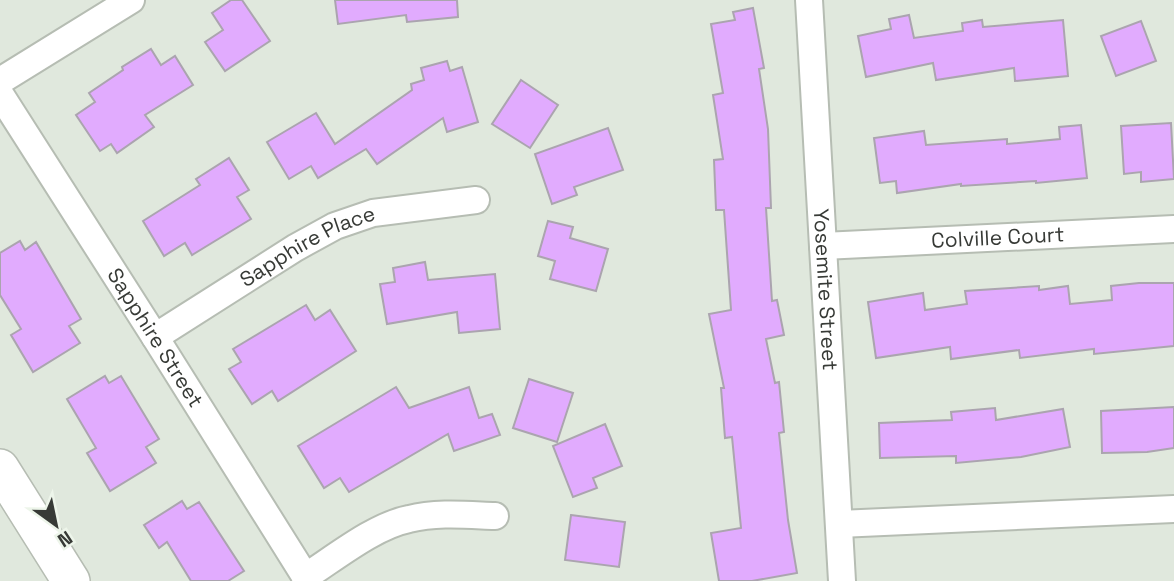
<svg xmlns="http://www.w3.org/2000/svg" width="1174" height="581" font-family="'Space Grotesk',sans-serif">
<rect width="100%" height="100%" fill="#e0e8dd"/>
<g fill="#e1abfe" stroke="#aba4af" stroke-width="2">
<polygon points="231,0 242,0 270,41 225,71 205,42 223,30 212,13"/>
<polygon points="335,0 457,0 458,17 407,22 406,15 338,24"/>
<polygon points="753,8 764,68 759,69 768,129 771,208 766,208 772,301 777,300 784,335 766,339 775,383 779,382 784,432 779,433 788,520 797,573 752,581 719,581 711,533 741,528 732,437 725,438 721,388 724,388 709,314 731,310 724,210 716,210 714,160 723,159 713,95 723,93 711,24 735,20 733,12"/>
<polygon points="909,15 914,38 963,31 962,23 982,20 983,27 1063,20 1068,76 1015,81 1014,68 936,80 933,63 866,77 858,36 891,29 889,19"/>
<polygon points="1141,21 1156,61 1116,76 1101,36"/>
<polygon points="151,49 161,65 175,56 193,85 145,115 154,127 117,153 111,144 100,151 76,115 95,102 89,93 123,70 122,67"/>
<polygon points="447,61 450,71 462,67 478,122 447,132 443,118 377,164 366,149 318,178 311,166 289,179 267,142 316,113 335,144 412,90 411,84 424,80 421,68"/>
<polygon points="521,80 558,105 530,148 492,124"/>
<polygon points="1171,123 1174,179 1141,182 1141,172 1124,174 1121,126"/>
<polygon points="1081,125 1087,178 1036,183 1036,181 961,186 961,184 897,193 896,181 880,183 874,138 924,131 926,145 1007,139 1007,144 1060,139 1059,127"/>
<polygon points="608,128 623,170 574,187 577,195 552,204 535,154"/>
<polygon points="229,158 249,190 237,197 251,219 192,255 185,243 164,256 143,221 200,185 196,179"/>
<polygon points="548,221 573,227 570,238 608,249 596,291 550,279 555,261 538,256"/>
<polygon points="20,241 25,250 36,242 81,319 69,326 80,343 33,372 11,335 21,329 0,295 0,253"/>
<polygon points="425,262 428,280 495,274 500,329 459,333 457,312 387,324 380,284 395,282 393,268"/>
<polygon points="1139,283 1174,283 1174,346 1094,354 1094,349 1020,358 1019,350 951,359 950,347 876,358 868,302 923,293 925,310 967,304 965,291 1039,286 1039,290 1068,286 1070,304 1112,300 1111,286"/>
<polygon points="306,305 315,320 330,310 356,351 278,401 272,391 252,404 229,369 241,362 233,349"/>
<polygon points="105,376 109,383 121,376 159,439 146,447 156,463 110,491 87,453 96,448 67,399"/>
<polygon points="529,379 573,393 557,442 513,428"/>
<polygon points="396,387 409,408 469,387 479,418 492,414 500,435 454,451 448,434 349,492 340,478 324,488 298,446"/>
<polygon points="1174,407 1174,448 1147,452 1102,453 1101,411"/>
<polygon points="995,408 996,420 1063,409 1070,447 1021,457 956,463 956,456 880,458 879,423 952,420 951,412"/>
<polygon points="605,424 622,466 593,478 597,488 573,497 553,446"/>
<polygon points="182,501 187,509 199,502 244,571 228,581 191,581 167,542 159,548 144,525"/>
<polygon points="571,515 625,522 619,567 565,560"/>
</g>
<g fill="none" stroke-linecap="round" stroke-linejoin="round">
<g stroke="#b6bdb3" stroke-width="30">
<g id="minor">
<path id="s1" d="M 809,0 L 842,581"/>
<polyline points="0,81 131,0"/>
<path id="s2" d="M 0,94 L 155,337 L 308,581"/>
<path id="s3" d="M 823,246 L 1174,229"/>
<path id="s4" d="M 155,337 L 295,248 L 335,226 L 373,213 L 476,200"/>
<polyline points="839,524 1174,509"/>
<path d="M 305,577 C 335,558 374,526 409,519 C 437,512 467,515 495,516"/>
</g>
</g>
<g stroke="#b6bdb3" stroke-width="40">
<polyline id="secondary" points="0,468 71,581"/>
</g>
<use href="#minor" stroke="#fff" stroke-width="26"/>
<use href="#secondary" stroke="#fff" stroke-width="37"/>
</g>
<g text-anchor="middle" stroke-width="6" stroke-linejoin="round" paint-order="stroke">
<g font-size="21" fill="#373a36" stroke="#edf5ea">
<text dy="7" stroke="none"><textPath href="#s3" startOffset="175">Colville Court</textPath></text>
<text dy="7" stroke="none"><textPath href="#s4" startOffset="178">Sapphire Place</textPath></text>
<text dy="7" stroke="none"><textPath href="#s1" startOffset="290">Yosemite Street</textPath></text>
<text dy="7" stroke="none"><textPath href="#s2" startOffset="289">Sapphire Street</textPath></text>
</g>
</g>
<g transform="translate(56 525) rotate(147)" stroke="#edf5ea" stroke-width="5" paint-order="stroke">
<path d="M0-5L12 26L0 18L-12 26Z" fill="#373a36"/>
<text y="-10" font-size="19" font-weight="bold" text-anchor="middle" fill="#373a36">N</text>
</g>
</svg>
